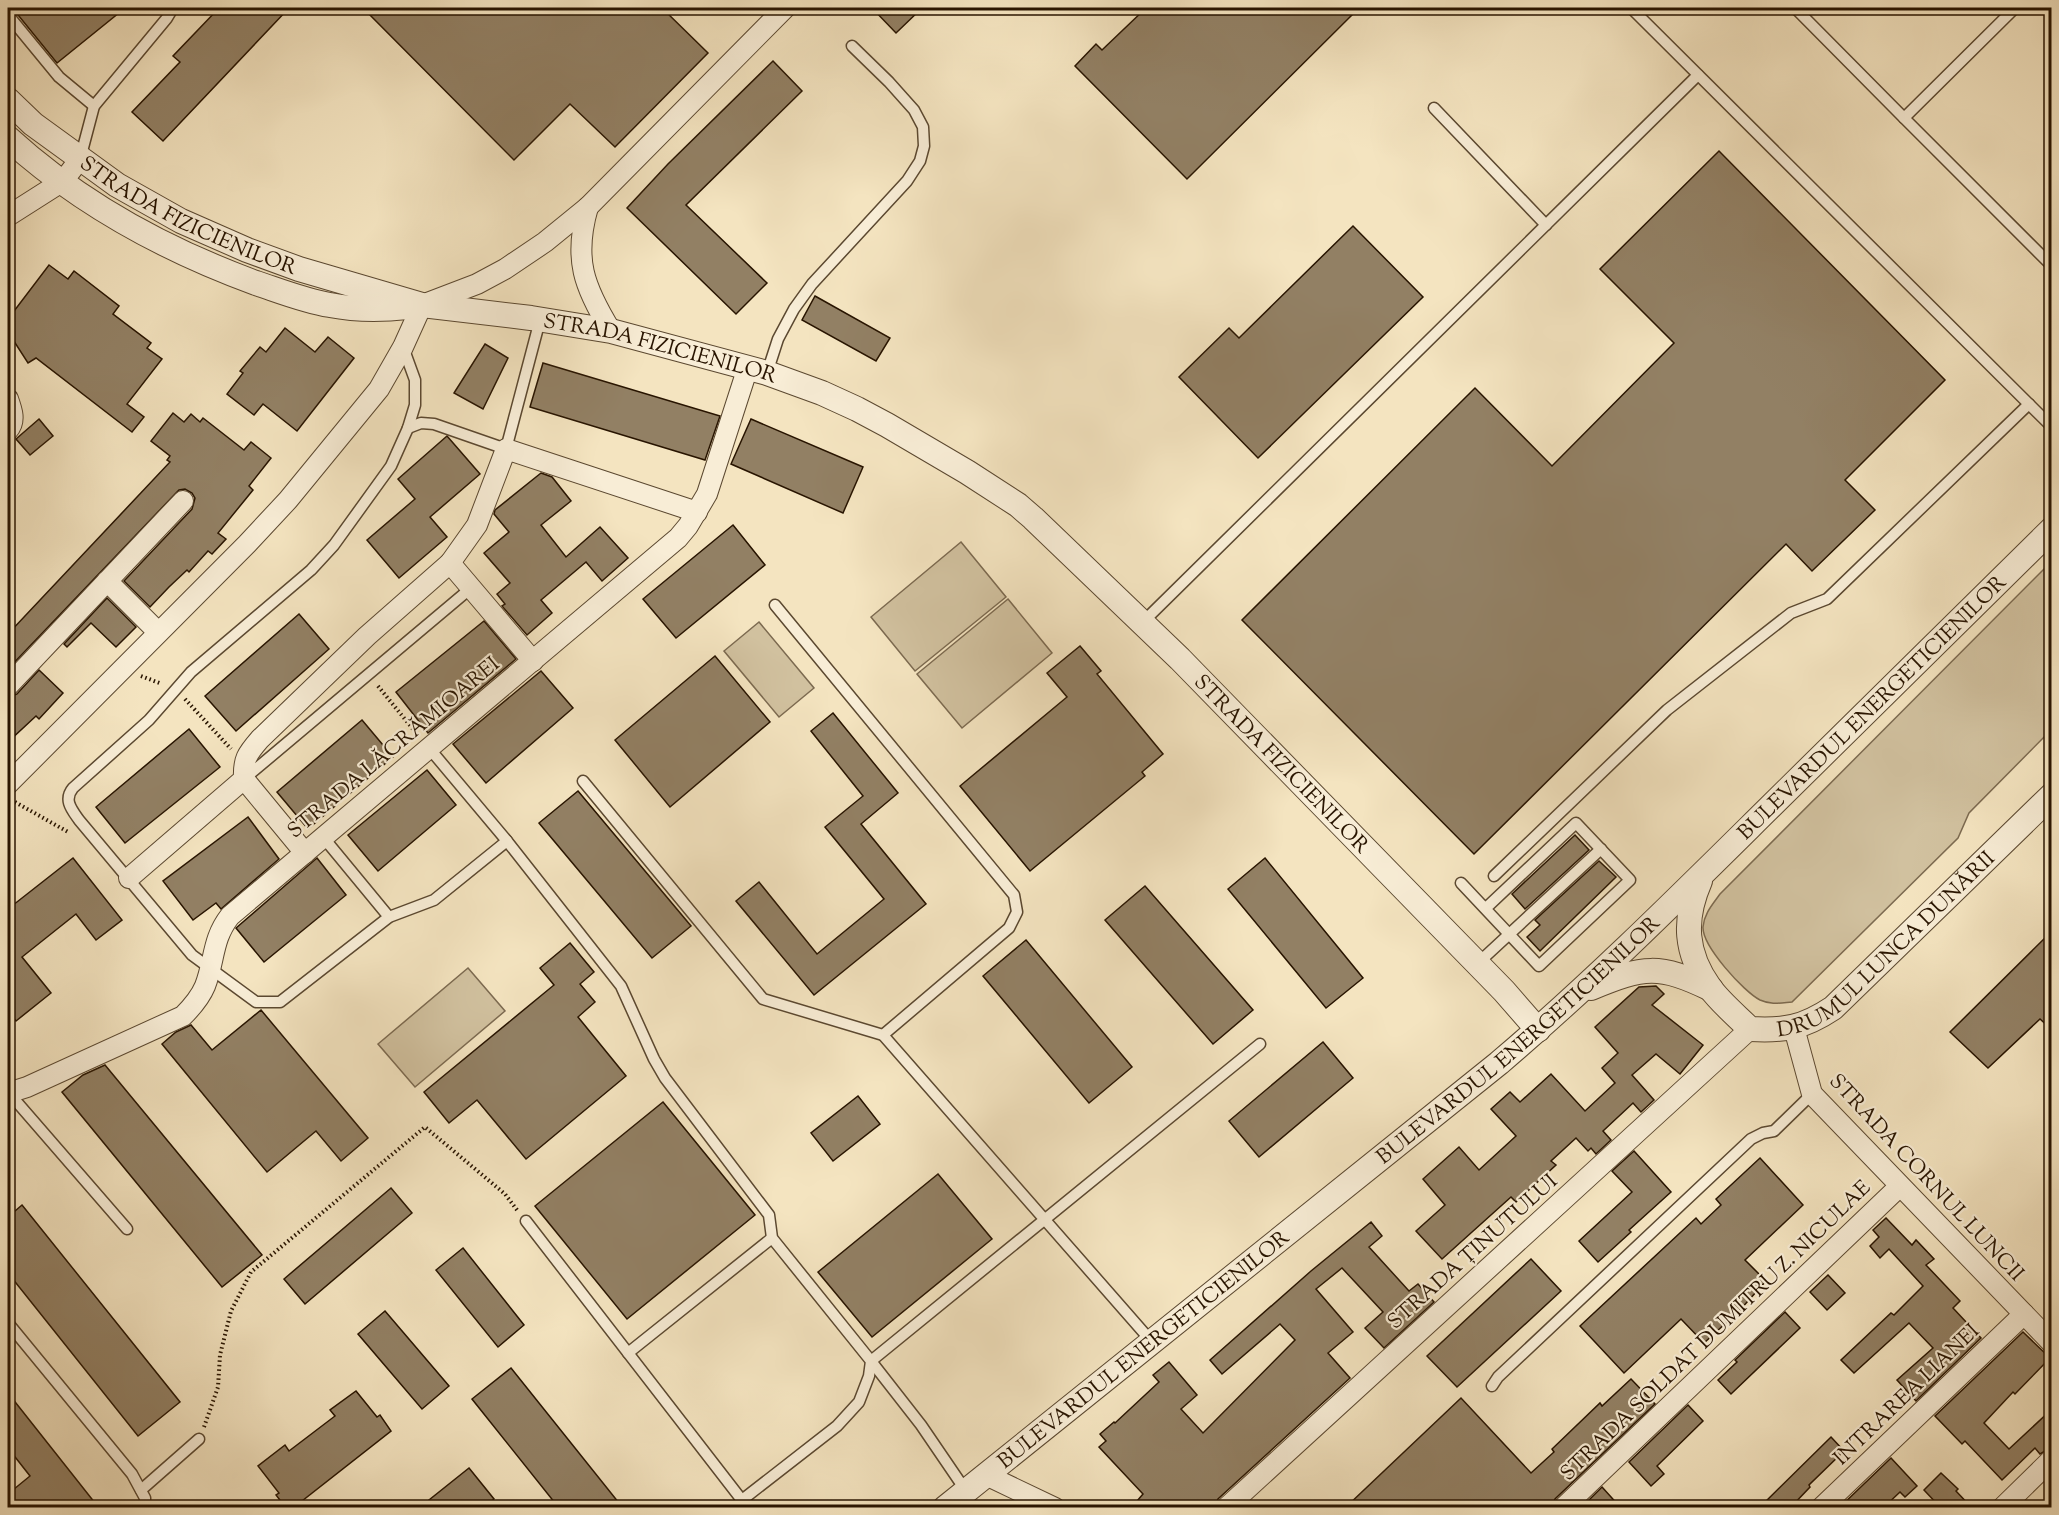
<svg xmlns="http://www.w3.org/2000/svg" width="2059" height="1515" font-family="'Sorts Mill Goudy',serif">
<rect width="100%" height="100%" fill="#f4e4c0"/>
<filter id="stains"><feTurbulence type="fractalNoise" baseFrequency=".00333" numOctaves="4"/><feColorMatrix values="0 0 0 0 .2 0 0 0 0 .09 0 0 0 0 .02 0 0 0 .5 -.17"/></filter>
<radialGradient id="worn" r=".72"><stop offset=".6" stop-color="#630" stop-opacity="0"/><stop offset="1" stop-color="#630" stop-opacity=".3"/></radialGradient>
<g fill="#d1c19f" stroke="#7c6a50" stroke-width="1.5">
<polygon points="961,542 1006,597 915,671 871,617"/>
<path d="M 2051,562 L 2051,730 L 1969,813 L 1958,838 L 1792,1002 C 1780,1003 1771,1005 1760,1000 C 1744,992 1702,946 1703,927 C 1704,914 1712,905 1720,894 Z"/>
<polygon points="1008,599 1052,653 962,728 917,674"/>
<polygon points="759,622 814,688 779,717 724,651"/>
<polygon points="468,968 505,1011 415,1087 378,1044"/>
</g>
<g fill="#928064" stroke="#281400" stroke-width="1.5">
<polygon points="8,8 125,8 57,63 14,10"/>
<polygon points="219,8 289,8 163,141 132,112 180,62 173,56"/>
<polygon points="363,8 662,8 708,53 615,147 570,104 514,160"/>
<polygon points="872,8 922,8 896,33"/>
<polygon points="1146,8 1359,8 1187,179 1075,66 1096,44 1102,50"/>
<polygon points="773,61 802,91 686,205 767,283 736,314 627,208 668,164"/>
<polygon points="1719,151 1945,380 1845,480 1875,510 1812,571 1786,544 1474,854 1242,620 1475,388 1552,466 1674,343 1600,269"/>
<polygon points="1353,226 1423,297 1258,458 1179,377 1229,328 1239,338"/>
<polygon points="49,265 68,279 74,271 119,306 113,314 151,343 147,348 162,359 127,404 144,417 132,432 36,358 28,363 8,332 8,319"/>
<polygon points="815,296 890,338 876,361 802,320"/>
<polygon points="285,328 315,352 328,337 354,358 297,431 263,404 254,415 227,394 243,373 240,371 260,347 266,352"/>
<polygon points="485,344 508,358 483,409 454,393"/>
<polygon points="543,363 720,416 705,460 530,407"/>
<polygon points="173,413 184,422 191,414 200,422 203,418 244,450 251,442 271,458 249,486 253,490 218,533 226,539 212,554 208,551 189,572 187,570 169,587 150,607 124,581 192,509 195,498 192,493 185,489 179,490 8,669 8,634 170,462 167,460 170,456 151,441"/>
<polygon points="39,419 53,436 30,455 16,439"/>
<polygon points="751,419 863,467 843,513 731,464"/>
<polygon points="447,436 480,474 430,517 447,537 399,578 367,540 415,499 398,479"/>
<polygon points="541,473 552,477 571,501 541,525 566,557 600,527 628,558 602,581 586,562 541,600 552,613 527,635 502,606 505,604 497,594 510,583 484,553 509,532 494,514 495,510"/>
<polygon points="733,525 765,565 676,638 643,599"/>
<polygon points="107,598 136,627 116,647 91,623 67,647 64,644"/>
<polygon points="299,614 329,649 236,731 205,696"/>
<polygon points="484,621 516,659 428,733 396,692"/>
<polygon points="1080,646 1101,671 1097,674 1163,754 1142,772 1145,776 1030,871 960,786 1067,697 1047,673"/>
<polygon points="715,656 770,722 670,807 615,740"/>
<polygon points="39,670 63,693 39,719 36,716 8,742 8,698 17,694"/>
<polygon points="541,671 573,708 486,783 453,744"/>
<polygon points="833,713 898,793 861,824 926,904 814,995 736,901 759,882 817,954 884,899 825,827 863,796 811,731"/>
<polygon points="362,720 393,757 308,829 277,792"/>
<polygon points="189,729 220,767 125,843 96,807"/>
<polygon points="427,770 456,805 378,871 348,835"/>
<polygon points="578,791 691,926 652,958 539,823"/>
<polygon points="248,817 279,859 221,909 216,903 193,920 163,881"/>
<polygon points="1575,835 1589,850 1525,909 1512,894"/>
<polygon points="73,858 122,920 96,940 76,914 22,957 51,993 16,1021 8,1011 8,909"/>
<polygon points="317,858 346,895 264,962 236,928"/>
<polygon points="1265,858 1363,978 1326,1008 1228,889"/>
<polygon points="1599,861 1616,877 1540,951 1527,937 1540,925 1535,920"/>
<polygon points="1145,886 1253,1010 1213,1044 1105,920"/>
<polygon points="2052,931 2052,1030 2040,1019 1988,1068 1950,1032"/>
<polygon points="1026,940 1132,1067 1089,1103 983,976"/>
<polygon points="570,943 594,972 580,984 595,1002 578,1017 626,1076 526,1159 477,1100 449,1123 424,1092 554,985 540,968"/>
<polygon points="1656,986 1664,994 1652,1005 1703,1045 1680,1074 1656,1054 1632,1075 1654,1100 1641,1112 1633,1103 1603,1131 1611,1140 1596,1154 1591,1148 1588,1151 1576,1138 1551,1161 1556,1165 1516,1202 1511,1197 1442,1259 1416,1231 1445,1205 1423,1179 1459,1147 1479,1170 1516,1136 1491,1109 1510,1092 1520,1102 1551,1074 1585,1111 1615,1083 1602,1068 1618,1053 1595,1027 1639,987"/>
<polygon points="261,1010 368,1138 341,1161 316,1131 267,1172 162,1044 176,1032 191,1025 212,1050"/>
<polygon points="1323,1042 1353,1078 1259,1157 1229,1121"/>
<polygon points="105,1065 262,1255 222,1287 62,1092 83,1075"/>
<polygon points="858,1096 880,1124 833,1161 811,1133"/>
<polygon points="663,1102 755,1215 627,1319 535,1206"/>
<polygon points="1634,1151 1671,1192 1629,1230 1631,1232 1598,1262 1579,1241 1632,1192 1612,1171"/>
<polygon points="1760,1158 1803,1205 1745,1260 1766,1281 1739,1311 1704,1343 1681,1319 1624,1373 1580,1326 1696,1218 1701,1224 1721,1205 1716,1199"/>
<polygon points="938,1174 992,1239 872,1337 818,1272"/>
<polygon points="391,1188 412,1213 305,1304 284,1279"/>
<polygon points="22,1205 180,1402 138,1436 8,1273 8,1217"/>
<polygon points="1886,1218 1912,1245 1916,1240 1934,1259 1926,1265 1960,1301 1953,1308 1981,1338 1916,1401 1897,1380 1933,1348 1909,1323 1854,1373 1841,1360 1891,1313 1894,1315 1923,1286 1889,1249 1880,1258 1870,1246 1879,1237 1873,1230"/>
<polygon points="1371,1222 1382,1236 1369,1247 1409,1291 1418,1284 1434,1302 1384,1348 1365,1328 1383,1312 1342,1268 1316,1289 1353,1332 1328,1353 1350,1378 1218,1499 1214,1508 1131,1508 1143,1494 1099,1447 1106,1441 1100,1434 1114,1422 1115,1423 1159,1382 1153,1375 1169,1362 1197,1395 1181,1409 1203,1433 1295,1340 1280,1324 1222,1374 1210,1360 1311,1271"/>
<polygon points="463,1248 524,1325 498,1347 436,1270"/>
<polygon points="1531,1259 1561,1291 1457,1387 1427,1356"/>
<polygon points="1828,1275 1845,1293 1827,1310 1810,1292"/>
<polygon points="385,1311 449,1386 422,1409 358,1334"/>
<polygon points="1785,1312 1800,1328 1731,1394 1718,1380 1737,1362 1735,1360"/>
<polygon points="2023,1332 2050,1358 2015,1394 2013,1392 1984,1423 2009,1449 2052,1409 2052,1447 2040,1454 2035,1448 2002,1480 1965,1441 1962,1444 1935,1416"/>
<polygon points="511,1368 623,1508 559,1508 472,1399"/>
<polygon points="1631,1379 1655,1404 1555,1499 1551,1508 1345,1508 1461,1398 1531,1473 1554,1452 1552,1449 1600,1403 1602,1406"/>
<polygon points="356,1391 377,1417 380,1415 391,1431 293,1508 286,1508 276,1495 279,1493 258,1466 285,1445 289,1451 335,1416 330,1410"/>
<polygon points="8,1393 99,1508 8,1508 8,1494 30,1476 8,1448"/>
<polygon points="1688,1405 1703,1421 1657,1466 1664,1474 1651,1486 1629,1462"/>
<polygon points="1831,1437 1844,1451 1809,1485 1810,1487 1790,1508 1759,1508"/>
<polygon points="1891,1458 1917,1486 1905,1497 1900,1492 1883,1508 1839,1508"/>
<polygon points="469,1468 494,1499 483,1508 419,1508"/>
<polygon points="1941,1473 1958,1489 1956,1491 1972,1508 1941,1508 1924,1490"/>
<polygon points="1602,1487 1621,1508 1581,1508"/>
</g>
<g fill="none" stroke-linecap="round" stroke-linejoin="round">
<g stroke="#5b4830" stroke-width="13">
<g id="service">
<polyline points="1631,8 2052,427"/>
<polyline points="1795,8 1904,118"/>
<polyline points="2015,8 1904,118 2052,266"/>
<polyline points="8,15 59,77 94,106"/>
<polyline points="1434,108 1546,225"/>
<polyline points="80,159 94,106 167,18 173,8"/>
<path d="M 403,347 L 415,380 L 415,405 L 408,428 L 391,466 L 334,545 L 311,570 L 191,672 L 149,720 L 73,788 C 63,800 72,810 79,820 L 192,955 L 256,1002 L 280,1002 L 389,917 L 434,900 L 507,841"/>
<polyline points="767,373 778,339 794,309 812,284 907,181 920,161 924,146 923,127 914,110 889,82 852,46"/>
<polyline points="408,428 421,423 434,424 506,449 540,320"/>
<polyline points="775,605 1014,895 1017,912 1009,928 883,1035"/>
<polyline points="1143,622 1698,75"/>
<polyline points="429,748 507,841 621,986 654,1059 665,1078 769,1215 772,1238 871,1361 869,1376 859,1402 837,1426 742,1500"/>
<polyline points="244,779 471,588"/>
<polyline points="583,781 763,999 883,1035 1152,1342"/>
<polyline points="323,837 389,917"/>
<polyline points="1494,876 1667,710 1791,613 1827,599 2029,404"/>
<polyline points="1461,883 1539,966 1630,880 1576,823 1486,908"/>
<polyline points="1477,964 1601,849"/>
<polyline points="9,1093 127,1229"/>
<polyline points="526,1221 748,1508"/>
<polyline points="8,1323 132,1474 145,1498 145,1508"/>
<polyline points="628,1353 772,1238"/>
<polyline points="1492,1386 1498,1377 1751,1139 1763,1133 1774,1131 1812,1094"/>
<polyline points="141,1490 199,1439"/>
<polyline points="966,1491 921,1425 871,1361 1260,1044"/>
</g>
</g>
<g stroke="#5b4830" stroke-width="22">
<g id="minor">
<path d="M 588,207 C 573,259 584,287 611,331"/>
<polyline points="8,216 63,181 80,159"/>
<path d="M 8,399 C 12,410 16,421 8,430"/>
<polyline points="450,563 533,661"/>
<polyline points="107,581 158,632"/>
<polyline points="8,686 183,501"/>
<polyline points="244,779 305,853"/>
<polyline points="8,784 247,544 288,500 379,389 403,347 422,305 477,284 505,269 545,242 588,207 785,8"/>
<path d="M 129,878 L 244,779 C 243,759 247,754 260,739 L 367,636 L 450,563 L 477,525 L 506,449 L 697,512"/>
<polyline points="1794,1028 1812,1094 2052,1343"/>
<path d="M 8,1093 L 27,1087 L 183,1016 C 192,1007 200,998 205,986 C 215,960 212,939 230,916 L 678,538 L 688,526 L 707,494 L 748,367"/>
<polyline points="986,1475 1055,1508"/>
<polyline points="1226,1508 1750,1029"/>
<polyline points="1563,1508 1900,1186"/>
<polyline points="1821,1508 2024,1314"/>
<polyline points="2002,1508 2052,1459"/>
</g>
</g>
<g stroke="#5b4830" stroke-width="26">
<g id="tertiary">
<path id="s1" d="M 8,100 L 33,124 L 117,185 L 181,221 L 247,250 L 299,269 L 422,305 L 531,318 L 611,331 L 767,373 L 822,393 L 857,409 L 887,425 L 967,472 L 1018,505 L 1033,518 L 1180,659 L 1504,991 L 1538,1030"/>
<path d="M 8,138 C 78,202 166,250 256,283 C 280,291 305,301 330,305 C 356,310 381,310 407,307"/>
<path id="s2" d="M 1700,881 C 1683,920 1685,953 1710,988 C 1721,1003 1737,1016 1750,1029 C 1784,1031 1803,1028 1833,1008 L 2052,795"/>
<path d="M 1591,988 C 1644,966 1659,964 1711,989"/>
<path id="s3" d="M 945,1508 L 1499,1063 C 1593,983 1679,897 1767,810 C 1862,717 1957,623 2052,529"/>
</g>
</g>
<g stroke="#281400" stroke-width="4" stroke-dasharray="1.5 3" stroke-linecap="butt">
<polyline points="141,676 162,684"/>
<polyline points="378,686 417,734"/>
<polyline points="185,699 231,749"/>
<polyline points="15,802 68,832"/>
<polyline points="204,1427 218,1387 220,1355 231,1311 251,1272 425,1127 505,1194 517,1210"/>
</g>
<use href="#service" stroke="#f8edd6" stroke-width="10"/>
<use href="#minor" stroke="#f8edd6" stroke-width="20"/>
<use href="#tertiary" stroke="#f8edd6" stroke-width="24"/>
</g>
<g text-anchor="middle" stroke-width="4.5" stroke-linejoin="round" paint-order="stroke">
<g font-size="21" fill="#281400" stroke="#f8edd6">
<text dy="7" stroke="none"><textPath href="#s1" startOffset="216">STRADA FIZICIENILOR</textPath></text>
<text dy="7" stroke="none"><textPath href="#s1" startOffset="710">STRADA FIZICIENILOR</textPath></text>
<text dy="7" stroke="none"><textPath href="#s3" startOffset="1226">BULEVARDUL ENERGETICIENILOR</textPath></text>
<text transform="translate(393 747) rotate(-40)" y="7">STRADA LĂCRĂMIOAREI</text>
<text dy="7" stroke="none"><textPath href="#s1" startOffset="1474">STRADA FIZICIENILOR</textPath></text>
<text dy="7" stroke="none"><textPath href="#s2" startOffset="338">DRUMUL LUNCA DUNĂRII</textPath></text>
<text dy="7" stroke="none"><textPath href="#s3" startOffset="740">BULEVARDUL ENERGETICIENILOR</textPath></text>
<text transform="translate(1927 1177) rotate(47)" y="7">STRADA CORNUL LUNCII</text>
<text transform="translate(1472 1251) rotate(-42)" y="7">STRADA ȚINUTULUI</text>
<text transform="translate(1715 1330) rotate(-44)" y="7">STRADA SOLDAT DUMITRU Z. NICULAE</text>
<text dy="7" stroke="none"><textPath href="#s3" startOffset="254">BULEVARDUL ENERGETICIENILOR</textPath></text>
<text transform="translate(1906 1394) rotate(-44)" y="7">INTRAREA LIANEI</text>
</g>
</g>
<rect width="2059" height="1515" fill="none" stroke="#f4e4c0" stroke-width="30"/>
<rect x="9" y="9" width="2041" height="1497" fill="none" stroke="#281400" stroke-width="3"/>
<rect x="15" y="15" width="2029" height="1485" fill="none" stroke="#281400" stroke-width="1.5"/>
<rect width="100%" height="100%" filter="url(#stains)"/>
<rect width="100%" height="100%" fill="url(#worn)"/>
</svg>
